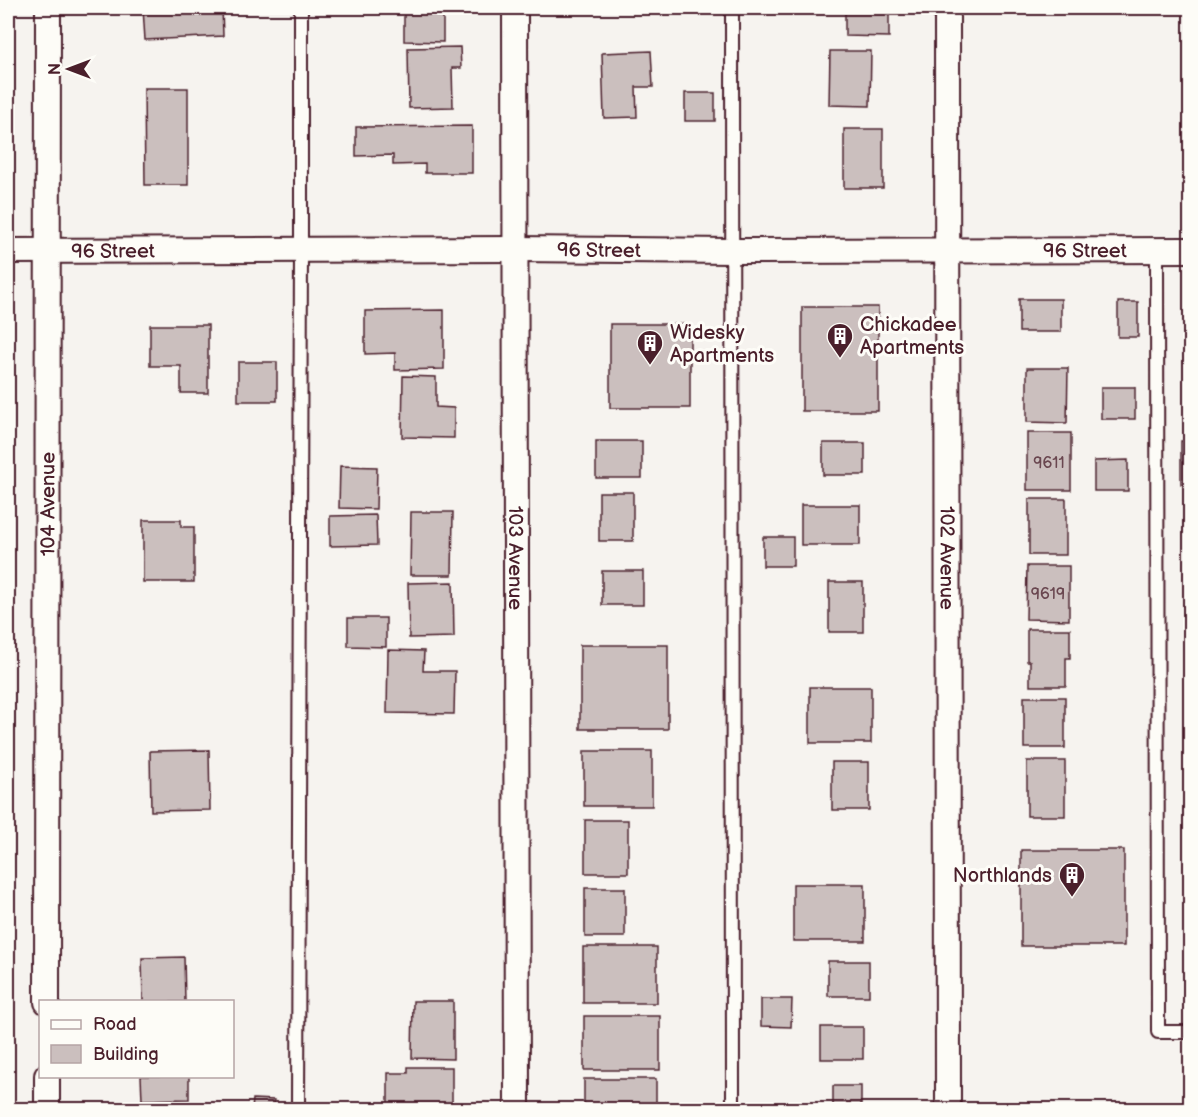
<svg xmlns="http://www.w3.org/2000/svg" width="1198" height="1117" font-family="'Balsamiq Sans',sans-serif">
<rect width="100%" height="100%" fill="#f6f3ef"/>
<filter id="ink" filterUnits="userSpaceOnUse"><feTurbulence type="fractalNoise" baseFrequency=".0167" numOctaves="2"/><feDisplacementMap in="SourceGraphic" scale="12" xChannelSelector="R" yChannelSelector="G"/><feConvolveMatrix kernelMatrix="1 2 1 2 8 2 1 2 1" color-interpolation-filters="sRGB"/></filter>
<g filter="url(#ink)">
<g fill="#cbbfbe" stroke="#4a1f2b" stroke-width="1.5">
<polygon points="143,8 222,8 223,36 145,40"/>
<polygon points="404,8 454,8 454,13 443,13 443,42 404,41"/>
<polygon points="845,8 889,8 889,37 845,36"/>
<polygon points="460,47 461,68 452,68 453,107 409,108 408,48"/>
<polygon points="651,51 653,87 636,87 637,117 604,118 602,53"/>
<polygon points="830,51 871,51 870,106 829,105"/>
<polygon points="144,88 188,88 188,185 145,185"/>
<rect x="685" y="93" width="30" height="28"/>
<polygon points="472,126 472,173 425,173 425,164 393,165 393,155 356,156 356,127"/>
<rect x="844" y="129" width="39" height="59"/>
<rect x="1019" y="299" width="42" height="33"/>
<rect x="1118" y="302" width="20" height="35"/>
<rect x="802" y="307" width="76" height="104"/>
<polygon points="444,310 444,369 395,370 395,353 365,354 365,311"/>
<rect x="610" y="324" width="80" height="84"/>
<polygon points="150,325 208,325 208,393 181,393 181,366 150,366"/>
<rect x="238" y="362" width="39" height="39"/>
<polygon points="1027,368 1068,368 1067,423 1027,422"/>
<polygon points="403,376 436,377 436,407 454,408 454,438 402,437"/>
<rect x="1101" y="387" width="34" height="32"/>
<rect x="1027" y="433" width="44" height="57"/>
<rect x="596" y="441" width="46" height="37"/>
<rect x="1181" y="441" width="9" height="43"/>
<rect x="823" y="443" width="42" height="32"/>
<polygon points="1128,460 1128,491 1094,491 1094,461"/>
<polygon points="340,466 377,467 376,509 339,508"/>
<rect x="599" y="492" width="34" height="49"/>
<rect x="1029" y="499" width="37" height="56"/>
<rect x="801" y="505" width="59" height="40"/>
<polygon points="411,512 453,512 452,575 410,575"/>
<polygon points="376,515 377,545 330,546 330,516"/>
<polygon points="143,520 181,520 181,527 194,527 194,582 143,582"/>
<rect x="763" y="537" width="30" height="29"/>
<polygon points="1027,566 1069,566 1069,620 1026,619"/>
<rect x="602" y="571" width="41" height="34"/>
<polygon points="453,582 454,637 409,638 408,583"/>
<rect x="829" y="582" width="34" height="50"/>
<polygon points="348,618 386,618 386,647 348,646"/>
<polygon points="1027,629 1070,629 1070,658 1066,658 1066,686 1030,686 1030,661 1027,661"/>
<rect x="580" y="645" width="88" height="84"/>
<polygon points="388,650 424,651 423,671 455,671 454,714 387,713"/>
<rect x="810" y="687" width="61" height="56"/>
<rect x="1024" y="697" width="41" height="51"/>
<polygon points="209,750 210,810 151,811 150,751"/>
<rect x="584" y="751" width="68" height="55"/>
<rect x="1027" y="761" width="38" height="55"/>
<rect x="832" y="762" width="37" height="48"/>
<rect x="585" y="820" width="43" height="53"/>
<rect x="1021" y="850" width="103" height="96"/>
<rect x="793" y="884" width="72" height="57"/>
<rect x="585" y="888" width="40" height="49"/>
<rect x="583" y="947" width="74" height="56"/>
<polygon points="184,957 185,1002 143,1002 142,958"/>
<rect x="828" y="961" width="41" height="35"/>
<polygon points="761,999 792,999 791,1027 761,1026"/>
<polygon points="413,1001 453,1001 453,1059 412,1058"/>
<rect x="584" y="1016" width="76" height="54"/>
<rect x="821" y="1027" width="42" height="32"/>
<polygon points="408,1067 452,1067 452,1110 388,1110 388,1073 408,1073"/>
<polygon points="141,1076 189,1076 189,1099 142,1100"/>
<rect x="584" y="1079" width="72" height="31"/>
<rect x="833" y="1086" width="28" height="24"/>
<polygon points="253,1099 274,1100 274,1110 252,1110"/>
</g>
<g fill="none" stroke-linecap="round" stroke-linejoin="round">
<g stroke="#4a1f2b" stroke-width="16">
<g id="service">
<polyline points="732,8 733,1110"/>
<polyline points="1157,250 1158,1032 1190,1032"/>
<polyline points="298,1110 301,250 301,8"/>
</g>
</g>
<g stroke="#4a1f2b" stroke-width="28">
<g id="minor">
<path id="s1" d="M 515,8 L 517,1110"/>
<path id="s2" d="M 947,8 L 948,1110"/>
<path id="s3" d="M 8,251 L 516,249 L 732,251 L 1190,250"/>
<path id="s4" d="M 47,1002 L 48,8"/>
<polyline points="47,1110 47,1076"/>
</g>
</g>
<use href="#service" stroke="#fdfcf7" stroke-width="12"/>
<use href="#minor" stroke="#fdfcf7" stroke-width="24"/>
</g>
</g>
<defs>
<g id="building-pin" transform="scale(1.35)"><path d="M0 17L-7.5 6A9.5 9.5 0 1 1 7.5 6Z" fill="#4a1f2b" stroke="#fdfcf7"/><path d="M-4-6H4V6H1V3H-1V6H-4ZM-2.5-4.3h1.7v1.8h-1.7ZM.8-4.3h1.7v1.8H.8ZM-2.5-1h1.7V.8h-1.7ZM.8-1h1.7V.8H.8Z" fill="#fff"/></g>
</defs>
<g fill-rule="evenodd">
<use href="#building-pin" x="840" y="336"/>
<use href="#building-pin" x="650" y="343"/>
<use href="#building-pin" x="1072" y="875"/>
</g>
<g text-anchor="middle" stroke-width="6" stroke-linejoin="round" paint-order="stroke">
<g font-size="16" fill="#6a4750">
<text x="1049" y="468">9611</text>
<text x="1048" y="599">9619</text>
</g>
<g font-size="20" fill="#4a1f2b" stroke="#fdfcf7">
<text dy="7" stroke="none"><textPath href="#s3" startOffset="591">96 Street</textPath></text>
<text dy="7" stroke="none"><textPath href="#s3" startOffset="1077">96 Street</textPath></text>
<text dy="7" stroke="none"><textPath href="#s3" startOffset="105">96 Street</textPath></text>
<text dy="7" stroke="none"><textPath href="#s4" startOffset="498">104 Avenue</textPath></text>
<text dy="7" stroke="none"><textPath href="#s2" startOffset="550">102 Avenue</textPath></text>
<text dy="7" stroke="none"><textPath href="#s1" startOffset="550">103 Avenue</textPath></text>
</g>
<g font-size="20" fill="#4a1f2b" stroke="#fdfcf7" text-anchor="start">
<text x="860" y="331">Chickadee<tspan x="860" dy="23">Apartments</tspan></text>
<text x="670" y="339">Widesky<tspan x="670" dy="23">Apartments</tspan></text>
<text x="1052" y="882" text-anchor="end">Northlands</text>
</g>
</g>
<rect width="1198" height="1117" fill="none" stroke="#fdfcf7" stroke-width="30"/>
<rect x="15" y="15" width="1168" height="1087" fill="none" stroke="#4a1f2b" stroke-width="2" filter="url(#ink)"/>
<rect x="39" y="1000" width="195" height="78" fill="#fdfcf7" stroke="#b5a4a5" stroke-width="1.5"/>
<rect x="51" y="1020" width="30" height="9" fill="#fdfcf7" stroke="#b5a4a5" stroke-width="1.5"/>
<text x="93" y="1030" font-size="18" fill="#4a1f2b">Road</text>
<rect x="51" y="1045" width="30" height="18" fill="#cbbfbe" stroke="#b5a4a5" stroke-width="1.5"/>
<text x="93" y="1060" font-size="18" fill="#4a1f2b">Building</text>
<g transform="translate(69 69) rotate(270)" stroke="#fdfcf7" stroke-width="4.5" paint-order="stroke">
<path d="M0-4.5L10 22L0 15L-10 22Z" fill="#4a1f2b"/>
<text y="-9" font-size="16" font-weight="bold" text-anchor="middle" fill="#4a1f2b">N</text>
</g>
</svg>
